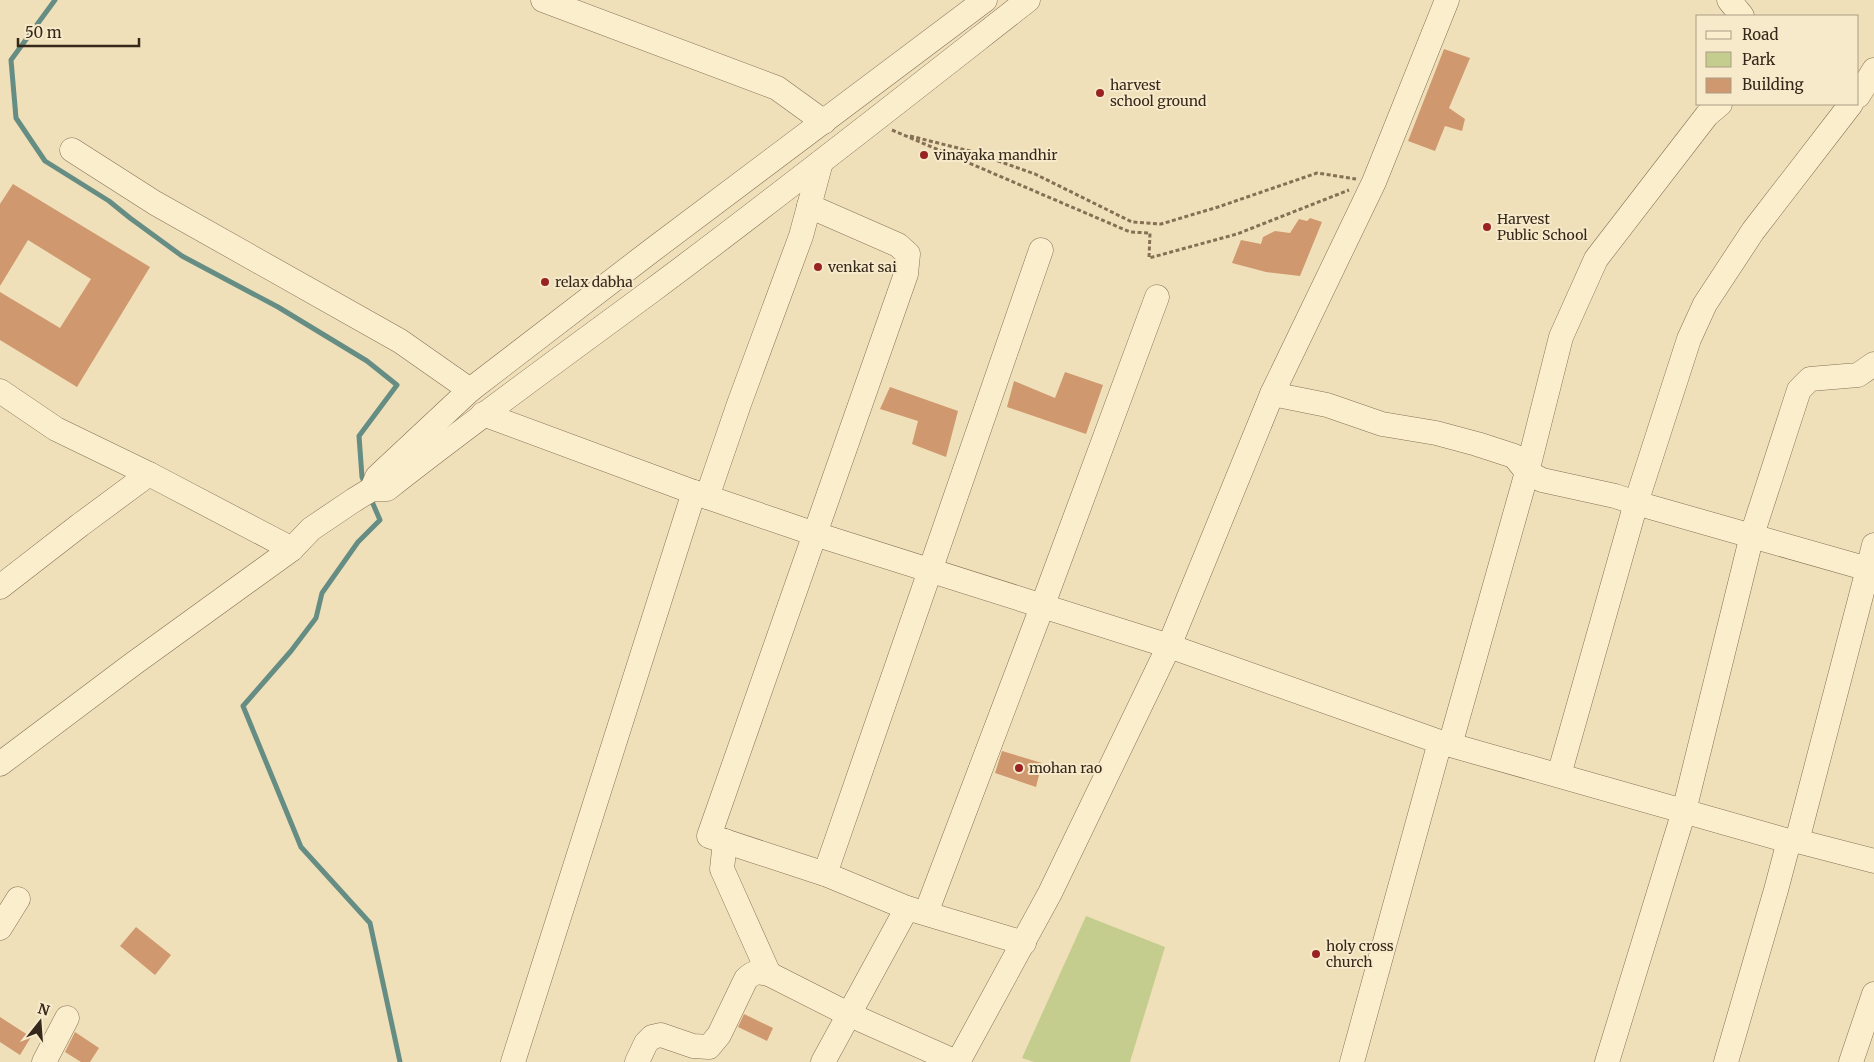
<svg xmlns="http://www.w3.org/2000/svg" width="1874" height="1062" font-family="Merriweather,serif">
<rect width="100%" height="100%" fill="#efe0ba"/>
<polygon fill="#c5cd8e" points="1086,916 1165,947 1130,1062 1034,1062 1022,1058"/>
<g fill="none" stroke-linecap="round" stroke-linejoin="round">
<g stroke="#668d84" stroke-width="5">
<polyline points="55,0 11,60 16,118 45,161 109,201 130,218 182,256 278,307 367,361 397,385 359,436 362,477 365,484"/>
<polyline points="370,497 380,520 358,542 322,593 316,618 291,651 243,706 301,847 370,923 400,1062"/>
</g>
</g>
<g fill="#d0986e">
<polygon points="1444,49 1470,58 1449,108 1465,119 1462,131 1445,126 1435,151 1408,141"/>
<polygon points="13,184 150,267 77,387 0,340 0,292 60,328 91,279 28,240 0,286 0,204"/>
<polygon points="1310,218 1322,222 1300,276 1266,272 1232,263 1241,240 1261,244 1263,237 1275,231 1290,233 1299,219 1307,221"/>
<polygon points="1065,372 1103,385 1086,434 1007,407 1014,381 1055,398"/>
<polygon points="890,387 958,411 946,457 912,444 918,421 880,409"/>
<polygon points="1002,751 1042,763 1036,787 995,773"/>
<polygon points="136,927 171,955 155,975 120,946"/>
<polygon points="744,1014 773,1028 767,1041 738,1027"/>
<polygon points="0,1017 31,1037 20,1055 0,1042"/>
<polygon points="75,1032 99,1048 90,1062 81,1062 65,1052"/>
</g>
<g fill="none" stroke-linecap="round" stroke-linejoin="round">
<g stroke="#867054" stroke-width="25">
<g id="minor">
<polyline points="543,0 777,88 824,122"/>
<polyline points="1729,0 1742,16"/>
<polyline points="1858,96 1874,70"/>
<polyline points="72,150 155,203 400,341 470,390"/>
<polyline points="809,206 898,245 908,254 906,274 709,836 825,874 907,908 1024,943"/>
<polyline points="0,391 56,429 149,474 292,549"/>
<polyline points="1272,394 1327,405 1382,424 1436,433 1477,444 1514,456 1527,472 1542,480 1615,496 1636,503 1868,569 1797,841"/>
<polyline points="483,414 707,497 815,534 1169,646 1440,742 1789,841 1797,841 1874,861"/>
<polyline points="372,489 377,477 470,390 651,251 985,0"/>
<polyline points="707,497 739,404 801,236 821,162"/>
<polyline points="1868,569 1874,545"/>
<polyline points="0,587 80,525 149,474"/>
<polyline points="1450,745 1527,472 1561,337 1596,259 1707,115 1720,104"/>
<path d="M 0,764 L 133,664 L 292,549 L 311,529 L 354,500 L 372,489 L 387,489 C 473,421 562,357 650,292 C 778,197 903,98 1028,0"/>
<polyline points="1559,775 1636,503 1689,339 1705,304 1753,231 1851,104"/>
<polyline points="725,841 722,869 769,974"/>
<polyline points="825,874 1041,250"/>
<polyline points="926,913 1042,607 1157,297"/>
<polyline points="0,928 18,899"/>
<polyline points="44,1062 67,1018"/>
<polyline points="513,1062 694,492"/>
<path d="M 637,1062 L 646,1043 L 652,1037 L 661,1035 L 693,1046 L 709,1047 L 719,1035 L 746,979 C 754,971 759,972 769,974 L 848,1014 L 956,1062"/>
<polyline points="823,1062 907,908"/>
<polyline points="958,1062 1050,893 1169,646 1272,394 1374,182 1447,0"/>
<polyline points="1352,1062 1440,742"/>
<polyline points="1607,1062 1684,811 1752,535 1799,390 1810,379 1858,375 1874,364"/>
<polyline points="1726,1062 1776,890 1789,841"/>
<polyline points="1851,1062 1874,994"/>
</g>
</g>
<g stroke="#867054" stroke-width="3" stroke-dasharray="4 2.5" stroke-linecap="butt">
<polyline points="892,130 1130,232 1150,233 1149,258 1237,234 1349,190"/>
<polyline points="910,136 970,151 1035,174 1132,222 1161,224 1218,207 1317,173 1356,179"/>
</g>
<use href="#minor" stroke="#faeecd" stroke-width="24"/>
</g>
<g fill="#982321" stroke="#f7eaca" stroke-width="2">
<circle cx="1100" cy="93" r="5"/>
<circle cx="924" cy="155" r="5"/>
<circle cx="1487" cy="227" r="5"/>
<circle cx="818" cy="267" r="5"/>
<circle cx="545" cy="282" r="5"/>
<circle cx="1019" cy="768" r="5"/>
<circle cx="1316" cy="954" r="5"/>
</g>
<g text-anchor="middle" stroke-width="4" stroke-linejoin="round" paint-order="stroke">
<g font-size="14" fill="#35271a" stroke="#f7eaca" text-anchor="start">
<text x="1110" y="90">harvest<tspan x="1110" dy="16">school ground</tspan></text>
<text x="934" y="160">vinayaka mandhir</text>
<text x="1497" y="224">Harvest<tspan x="1497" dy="16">Public School</tspan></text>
<text x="828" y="272">venkat sai</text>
<text x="555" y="287">relax dabha</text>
<text x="1029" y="773">mohan rao</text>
<text x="1326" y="951">holy cross<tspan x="1326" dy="16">church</tspan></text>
</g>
</g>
<rect x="1696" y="15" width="162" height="90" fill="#f7eaca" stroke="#a99c84"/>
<rect x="1706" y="31" width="25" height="8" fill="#faeecd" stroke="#a99c84"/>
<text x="1742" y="40" font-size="15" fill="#35271a">Road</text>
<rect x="1706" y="52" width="25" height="15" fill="#c5cd8e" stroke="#a99c84"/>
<text x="1742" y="65" font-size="15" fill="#35271a">Park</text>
<rect x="1706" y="78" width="25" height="15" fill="#d0986e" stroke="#a99c84"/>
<text x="1742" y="90" font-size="15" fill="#35271a">Building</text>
<g transform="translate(40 1022) rotate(17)" stroke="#f7eaca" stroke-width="4" paint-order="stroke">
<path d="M0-4L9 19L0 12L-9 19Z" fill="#35271a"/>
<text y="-8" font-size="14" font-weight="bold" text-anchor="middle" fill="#35271a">N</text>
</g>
<path d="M18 38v8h121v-8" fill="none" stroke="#35271a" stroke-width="2.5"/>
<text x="25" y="38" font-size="15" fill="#35271a" stroke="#f7eaca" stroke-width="4" paint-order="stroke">50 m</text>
</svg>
